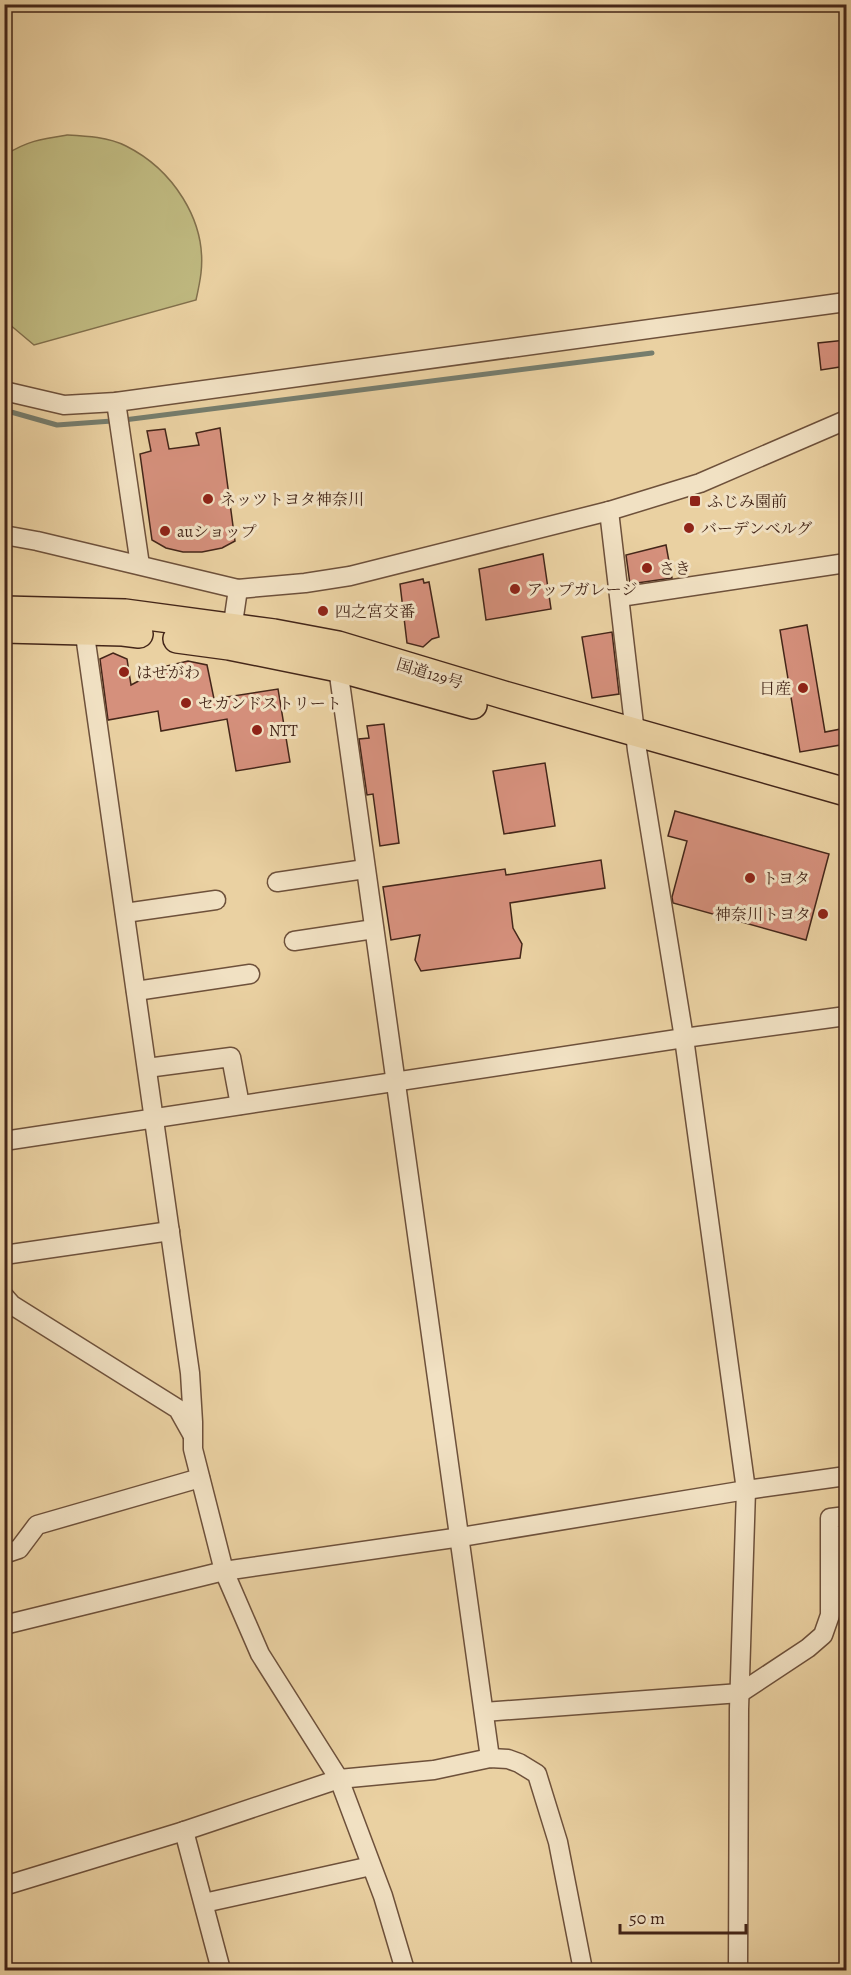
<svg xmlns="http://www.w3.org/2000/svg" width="851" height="1975" font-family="Alegreya,'Noto Serif JP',serif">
<rect width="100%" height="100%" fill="#ead1a2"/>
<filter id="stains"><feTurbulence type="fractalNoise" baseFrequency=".00333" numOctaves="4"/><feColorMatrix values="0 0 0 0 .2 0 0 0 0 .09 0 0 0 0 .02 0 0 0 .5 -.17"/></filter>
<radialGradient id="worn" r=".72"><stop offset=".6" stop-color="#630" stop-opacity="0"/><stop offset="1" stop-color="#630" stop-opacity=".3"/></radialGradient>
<path fill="#bfb980" stroke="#82704c" stroke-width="1.5" d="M 67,135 C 87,136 108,137 126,146 C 172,169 207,220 201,273 C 200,282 198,291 196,300 L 34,345 L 9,324 L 4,265 L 5,155 C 27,141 41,139 67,135 Z"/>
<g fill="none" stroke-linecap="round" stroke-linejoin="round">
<g stroke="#767d6d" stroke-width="5">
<polyline points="4,410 57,425 112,421"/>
<polyline points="124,420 652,353"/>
</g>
</g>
<g fill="#d5907c" stroke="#442619" stroke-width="1.5">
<polygon points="846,340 846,366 821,370 818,343"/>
<polygon points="220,428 235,541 222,548 202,552 183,552 166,548 152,540 140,454 151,451 147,431 165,429 169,449 199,445 196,433"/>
<polygon points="666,545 672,578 630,584 626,555"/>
<polygon points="543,554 551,609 486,620 479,569"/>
<polygon points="423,579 424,583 429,582 439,637 432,639 423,647 407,643 400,584"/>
<polygon points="807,625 825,732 846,728 846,744 800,752 780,630"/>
<polygon points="612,632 619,694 592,698 582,637"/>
<polygon points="113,653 127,659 131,685 167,666 188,661 207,665 214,699 278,689 290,762 236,771 227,719 161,731 158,711 108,720 100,659"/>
<polygon points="384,724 399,843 380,846 373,794 367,795 359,739 369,738 367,726"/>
<polygon points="545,763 555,826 504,834 493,771"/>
<polygon points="675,811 829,854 806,940 673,903 672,897 687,841 668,836"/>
<polygon points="601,860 605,888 510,903 513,928 522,944 520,958 421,971 415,960 420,935 391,940 383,887 505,869 506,875"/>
</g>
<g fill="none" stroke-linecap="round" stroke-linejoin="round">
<g stroke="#6e513b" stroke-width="21">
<g id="minor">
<polyline points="4,391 64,405 116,402 846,302"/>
<polyline points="116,402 140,565"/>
<polyline points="609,511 637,750 684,1038 746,1490 739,1709 738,1970"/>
<polyline points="4,535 37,541 238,589 305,583 350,576 609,511 700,483 846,420"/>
<polyline points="620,597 846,563"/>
<polyline points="83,621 190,1373 193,1422 193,1449 224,1571 260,1654 339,1779 383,1896 405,1970"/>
<polyline points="231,637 238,589"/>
<polyline points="338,668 490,1758"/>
<polyline points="277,882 365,869"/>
<polyline points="125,913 216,900"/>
<polyline points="294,941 374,929"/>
<polyline points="136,991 250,974"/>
<polyline points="147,1068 231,1057 240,1105"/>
<polyline points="4,1141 684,1038 846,1016"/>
<polyline points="4,1255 170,1231"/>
<polyline points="4,1296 12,1305 178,1409 192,1434"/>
<polyline points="4,1554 19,1549 37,1525 200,1478"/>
<polyline points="4,1625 224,1571 461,1537 746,1490 846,1476"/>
<polyline points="484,1712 740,1693 808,1648 823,1635 830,1615 830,1518 846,1516"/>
<polyline points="184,1831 221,1970"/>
<polyline points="4,1886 184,1831 339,1779 434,1770 490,1758 508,1759 519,1763 537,1774 558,1842 583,1970"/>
<polyline points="204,1903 371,1866"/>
</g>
</g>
<g stroke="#442619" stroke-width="30">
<g id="highway">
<polyline points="4,610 125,613 274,633 338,645 504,695 846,792"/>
<polyline points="4,629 123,632 139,634"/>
<polyline points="177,639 229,646 338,668 473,705"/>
</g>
</g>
<use href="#minor" stroke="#f1e1c3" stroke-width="18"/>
<use href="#highway" stroke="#ead1a2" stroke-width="27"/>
</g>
<g fill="#8f2418" stroke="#f1e1c3" stroke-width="2">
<circle cx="208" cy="499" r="6"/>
<rect x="689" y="495" width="12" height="12" rx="3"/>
<circle cx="689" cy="528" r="6"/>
<circle cx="165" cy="531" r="6"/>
<circle cx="647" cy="568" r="6"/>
<circle cx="515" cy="589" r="6"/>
<circle cx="323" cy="611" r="6"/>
<circle cx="124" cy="672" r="6"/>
<circle cx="803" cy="688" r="6"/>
<circle cx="186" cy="703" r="6"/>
<circle cx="257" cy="730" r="6"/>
<circle cx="750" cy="878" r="6"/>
<circle cx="823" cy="914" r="6"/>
</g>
<g text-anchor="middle" stroke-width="6" stroke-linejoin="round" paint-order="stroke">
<g font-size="16" fill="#442619" stroke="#f1e1c3" text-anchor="start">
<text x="220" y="505">ネッツトヨタ神奈川</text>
<text x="707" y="507">ふじみ園前</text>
<text x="701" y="534">バーデンベルグ</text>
<text x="177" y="537">auショップ</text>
<text x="659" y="574">さき</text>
<text x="527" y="595">アップガレージ</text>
<text x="335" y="617">四之宮交番</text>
<text x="136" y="678">はせがわ</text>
<text x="791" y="694" text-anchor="end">日産</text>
<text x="198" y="709">セカンドストリート</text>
<text x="269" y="736">NTT</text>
<text x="762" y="884">トヨタ</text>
<text x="811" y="920" text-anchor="end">神奈川トヨタ</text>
</g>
<g font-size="16" fill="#442619" stroke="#f1e1c3">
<text transform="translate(430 673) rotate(17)" y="6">国道129号</text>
</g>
</g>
<rect width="851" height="1975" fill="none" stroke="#ead1a2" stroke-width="24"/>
<rect x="6" y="6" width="839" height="1963" fill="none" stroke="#442619" stroke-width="3"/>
<rect x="12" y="12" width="827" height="1951" fill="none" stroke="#442619" stroke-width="1.5"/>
<path d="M620 1924v9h126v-9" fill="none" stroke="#442619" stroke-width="3"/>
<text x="629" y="1924" font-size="18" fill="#442619" stroke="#f1e1c3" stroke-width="4.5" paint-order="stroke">50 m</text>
<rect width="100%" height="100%" filter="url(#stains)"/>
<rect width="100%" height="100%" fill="url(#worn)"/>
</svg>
